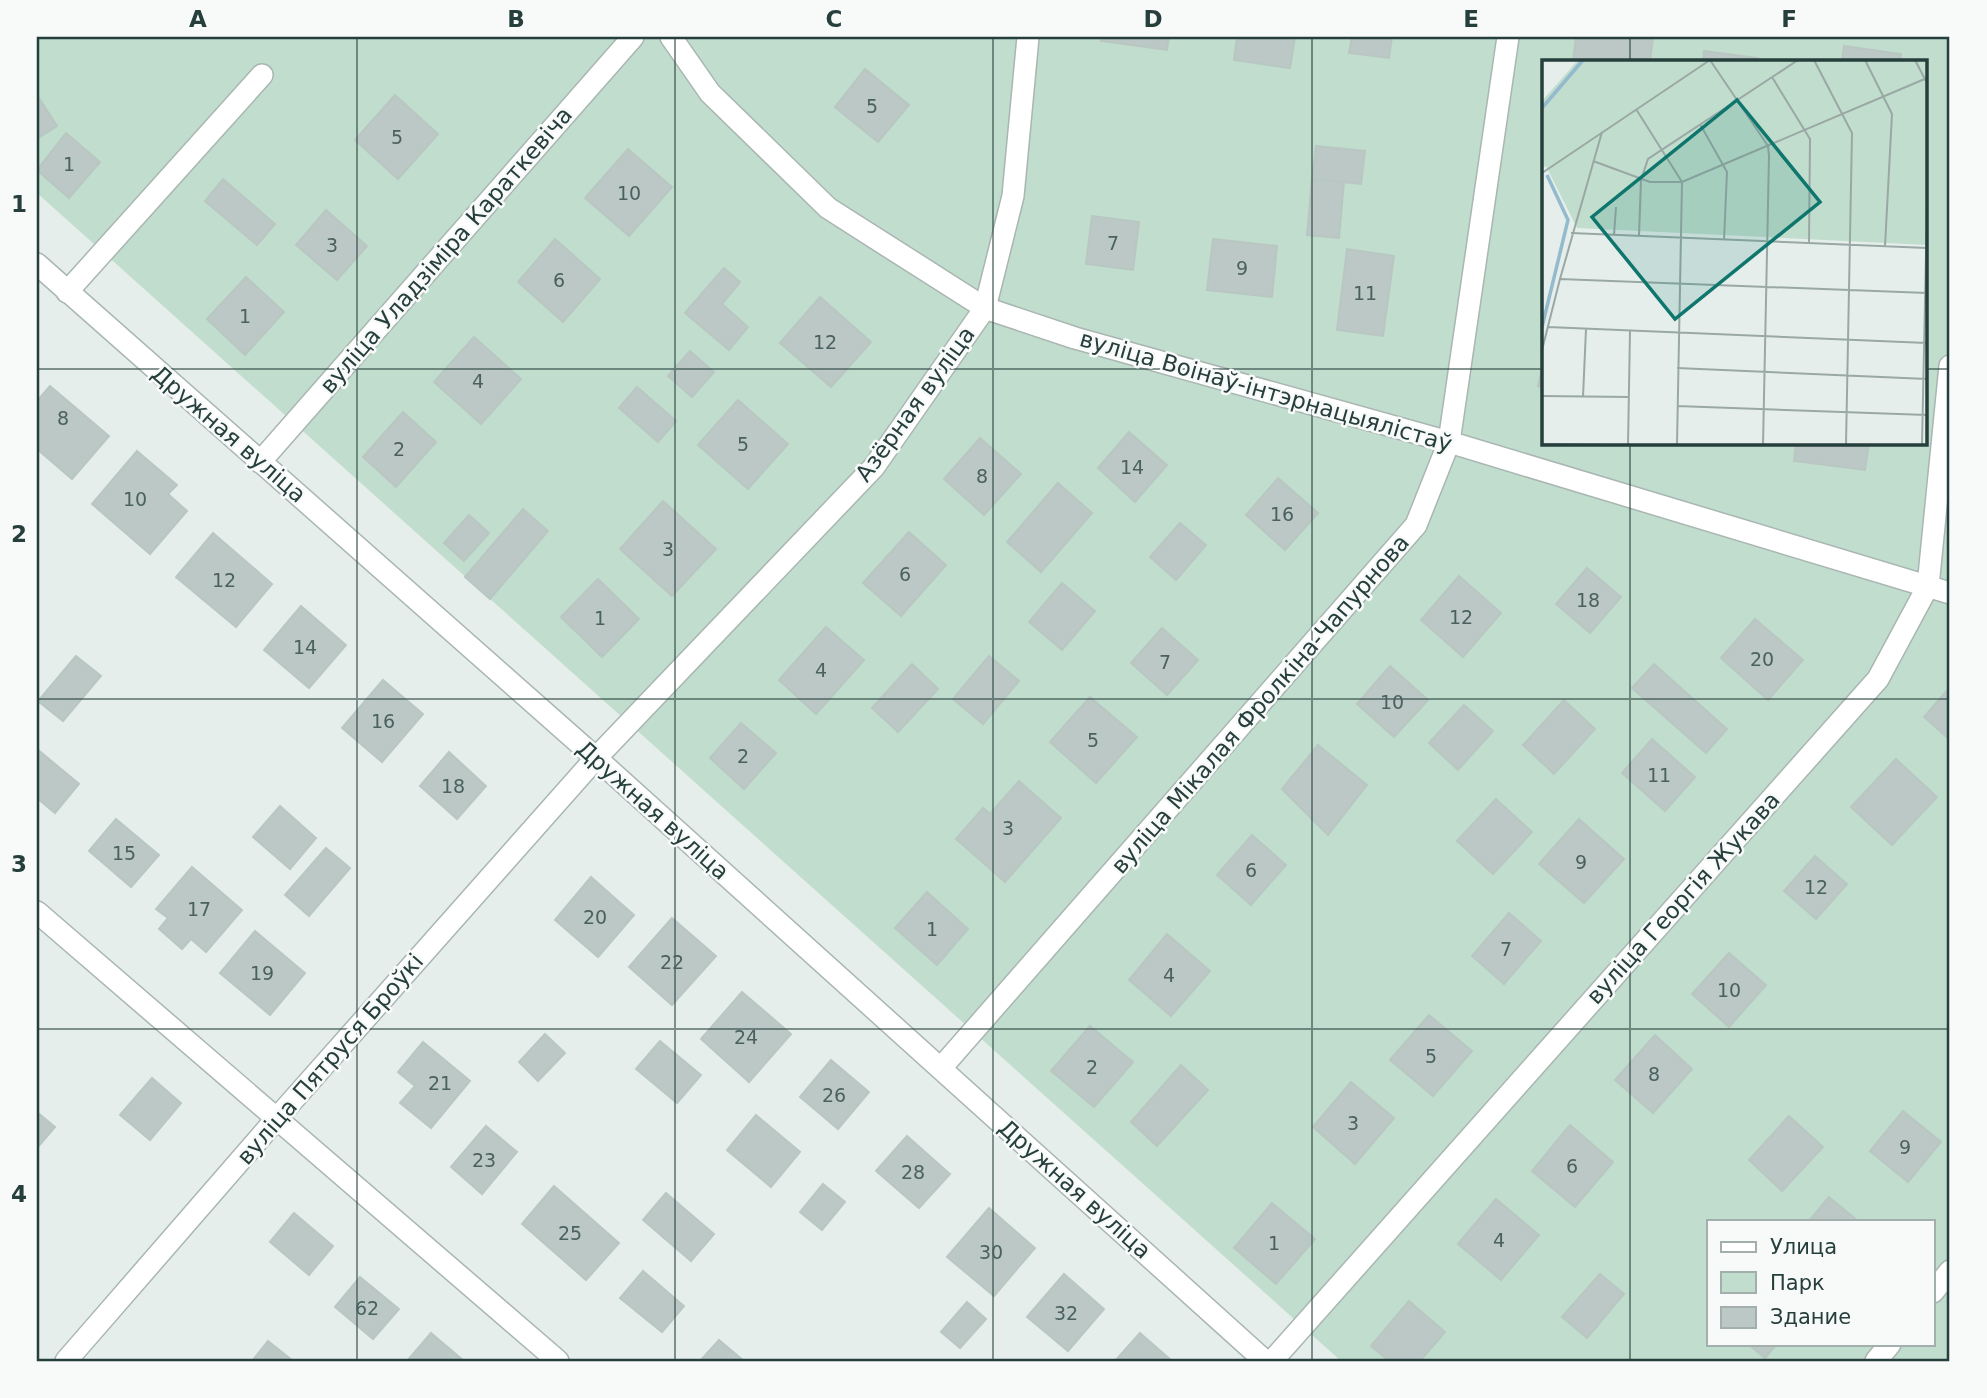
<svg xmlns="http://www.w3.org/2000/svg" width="1987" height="1398" font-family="'DejaVu Sans',sans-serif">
<rect width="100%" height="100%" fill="#e6eeeb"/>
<path fill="#c1ddcd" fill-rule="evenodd" d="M 37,37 L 1950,37 L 1950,1361 L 1341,1361 L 37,193 ZM 1544,61 L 1926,61 L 1926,443 L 1544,443 ZM 1709,1221 L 1933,1221 L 1933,1344 L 1709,1344 Z"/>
<g fill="#bbc8c5" stroke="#b9c7c3" stroke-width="2">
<polygon points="1102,37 1169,37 1167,50 1101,41"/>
<polygon points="1237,37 1295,37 1290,68 1234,60"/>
<polygon points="1352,37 1392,37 1389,58 1349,53"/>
<polygon points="1576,37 1653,37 1650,61 1573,61"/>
<polygon points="1844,46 1901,54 1900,61 1842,61"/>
<polygon points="1704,51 1758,58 1757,61 1703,61"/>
<polygon points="865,69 909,105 878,142 835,107"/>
<polygon points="395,95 438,134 398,179 355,140"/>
<polygon points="39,98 57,126 37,139 37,99"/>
<polygon points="66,133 100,162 69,198 37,170"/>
<polygon points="1316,146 1365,151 1361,184 1312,179"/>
<polygon points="628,149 672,187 629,236 585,198"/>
<polygon points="223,179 275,224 257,245 205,201"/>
<polygon points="1312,179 1344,182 1339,238 1307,235"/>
<polygon points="326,210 367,246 337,280 296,245"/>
<polygon points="1092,216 1139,222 1133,270 1086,264"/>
<polygon points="555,239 600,279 563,322 518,282"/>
<polygon points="1213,239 1277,246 1272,297 1207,290"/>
<polygon points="1347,249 1394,256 1383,336 1337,330"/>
<polygon points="724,268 740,282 722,304 748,327 729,350 685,313"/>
<polygon points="246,277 284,312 245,355 207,319"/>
<polygon points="820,297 871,342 831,387 780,343"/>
<polygon points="474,337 521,379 481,424 434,382"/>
<polygon points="690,351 714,372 692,397 668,376"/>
<polygon points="1544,361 1544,388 1538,386"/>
<polygon points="50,386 109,436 72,479 37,449 37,401"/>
<polygon points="637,387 676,421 658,442 619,408"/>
<polygon points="738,400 788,444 748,489 698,445"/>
<polygon points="403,412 436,442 396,487 363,457"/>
<polygon points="1129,432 1167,465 1135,502 1098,468"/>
<polygon points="980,438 1021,474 984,515 944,479"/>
<polygon points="1796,443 1869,443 1865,470 1794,461"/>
<polygon points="137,451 177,485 168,494 187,511 150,554 92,504"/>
<polygon points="1278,478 1318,513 1285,550 1246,515"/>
<polygon points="1058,483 1092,513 1041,572 1007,542"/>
<polygon points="663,501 716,549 672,596 620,549"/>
<polygon points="523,509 548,531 490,599 465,577"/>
<polygon points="469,515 489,533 464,561 444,543"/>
<polygon points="1180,523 1206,545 1176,580 1150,557"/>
<polygon points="909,532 946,565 901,616 863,583"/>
<polygon points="213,533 272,584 236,627 176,577"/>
<polygon points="1587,568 1621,597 1590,633 1556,604"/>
<polygon points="1459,576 1501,613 1463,657 1421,620"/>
<polygon points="598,579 639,619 602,657 561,617"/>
<polygon points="1062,583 1095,611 1062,650 1029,622"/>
<polygon points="301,606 346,645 309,688 264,650"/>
<polygon points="1755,619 1803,660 1768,700 1721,658"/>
<polygon points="826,627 864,660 816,714 779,680"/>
<polygon points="1162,628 1198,660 1167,695 1131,663"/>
<polygon points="76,656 101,676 63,721 38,701"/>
<polygon points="989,656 1019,681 983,724 953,699"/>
<polygon points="912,664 938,689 898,732 872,708"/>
<polygon points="1654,664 1727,729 1706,753 1632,688"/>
<polygon points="1390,666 1428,700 1394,737 1357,704"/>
<polygon points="383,680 423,714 382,762 342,728"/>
<polygon points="1950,687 1950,740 1924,717"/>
<polygon points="1090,697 1137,737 1096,783 1050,742"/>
<polygon points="1564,700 1595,729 1554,774 1523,745"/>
<polygon points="1464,705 1493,731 1458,770 1429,743"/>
<polygon points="741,723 776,753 744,789 710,758"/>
<polygon points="1652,739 1695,777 1665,811 1622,773"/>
<polygon points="1318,745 1367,785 1328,835 1282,789"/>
<polygon points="37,749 79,784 55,813 37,798"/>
<polygon points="449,752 486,786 457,819 420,786"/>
<polygon points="1896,759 1937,797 1892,845 1851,807"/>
<polygon points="1019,781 1061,818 1005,882 956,839 983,808 990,814"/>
<polygon points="1496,799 1532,832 1493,874 1457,841"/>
<polygon points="280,806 316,838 290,869 253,837"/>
<polygon points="116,819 159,855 131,887 89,851"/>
<polygon points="1579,819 1624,859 1584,903 1539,864"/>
<polygon points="1252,835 1286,865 1251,905 1217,875"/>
<polygon points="326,848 350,868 309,916 285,895"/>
<polygon points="1815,856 1847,884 1816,919 1784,891"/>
<polygon points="192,867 242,910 206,952 191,939 182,949 159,929 168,918 156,909"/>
<polygon points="591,877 634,915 598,957 555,920"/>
<polygon points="927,892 968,929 937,965 895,928"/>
<polygon points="1509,913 1541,941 1504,984 1472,956"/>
<polygon points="672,918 716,956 672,1005 629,967"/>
<polygon points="255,931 305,973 270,1015 220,973"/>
<polygon points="1167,934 1210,971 1171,1016 1129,980"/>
<polygon points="1729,953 1766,985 1729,1027 1692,994"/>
<polygon points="742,992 791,1034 749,1082 701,1039"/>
<polygon points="1429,1015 1472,1051 1433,1096 1390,1060"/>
<polygon points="1090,1026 1133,1062 1094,1107 1051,1071"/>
<polygon points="545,1034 565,1053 538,1081 519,1062"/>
<polygon points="1655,1035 1692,1069 1653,1113 1615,1080"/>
<polygon points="660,1041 701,1075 677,1103 636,1069"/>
<polygon points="423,1042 470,1081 431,1128 400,1103 415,1086 398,1072"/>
<polygon points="831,1060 869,1092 838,1129 800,1097"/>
<polygon points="1181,1065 1208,1090 1157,1146 1131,1122"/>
<polygon points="152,1078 181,1103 150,1140 120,1115"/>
<polygon points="1351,1082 1394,1118 1355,1164 1313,1127"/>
<polygon points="1903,1111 1941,1142 1908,1182 1870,1151"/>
<polygon points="37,1112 55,1127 37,1148"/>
<polygon points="756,1115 800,1152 771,1187 727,1150"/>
<polygon points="1789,1116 1823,1147 1782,1191 1749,1160"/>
<polygon points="1570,1125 1613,1162 1575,1207 1532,1171"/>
<polygon points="486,1126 517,1152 482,1194 451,1167"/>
<polygon points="907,1136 950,1174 919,1208 876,1171"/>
<polygon points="823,1184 845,1202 822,1230 800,1212"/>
<polygon points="554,1186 619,1243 586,1280 522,1224"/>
<polygon points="666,1193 714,1234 691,1261 643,1220"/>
<polygon points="1829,1197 1858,1221 1809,1221"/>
<polygon points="1496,1199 1539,1235 1501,1280 1458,1244"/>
<polygon points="1272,1203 1315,1239 1276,1284 1234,1248"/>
<polygon points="989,1208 1035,1248 994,1296 947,1257"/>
<polygon points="294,1213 333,1246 309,1275 270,1242"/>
<polygon points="643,1271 684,1306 662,1332 620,1298"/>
<polygon points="1064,1274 1104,1309 1068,1351 1027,1317"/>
<polygon points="1600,1274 1624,1294 1587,1338 1562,1317"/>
<polygon points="360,1277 399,1309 373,1339 335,1307"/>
<polygon points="1409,1301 1445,1332 1420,1361 1389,1361 1371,1346"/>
<polygon points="967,1302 986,1319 960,1348 941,1332"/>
<polygon points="431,1333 464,1361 407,1361"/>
<polygon points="1140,1333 1172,1361 1115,1361"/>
<polygon points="719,1340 744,1361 700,1361"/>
<polygon points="268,1341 293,1361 252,1361"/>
<polygon points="1748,1344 1777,1344 1765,1358"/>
</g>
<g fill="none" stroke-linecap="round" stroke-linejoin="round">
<g stroke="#a9b6b3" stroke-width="24">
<g id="street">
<polyline points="671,37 710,93 828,208 985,308 1075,338 1449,442 1950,593"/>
<polyline points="37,264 596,758 1265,1361"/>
<polyline points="67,292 262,75"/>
<polyline points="260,462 633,37"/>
<polyline points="37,912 558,1361"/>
<polyline points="941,1068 1416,525 1449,442 1508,37"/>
<polyline points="1933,1292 1950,1271"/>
<polyline points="66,1361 278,1117 596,758 874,467 985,308 1013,196 1028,37"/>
<polyline points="1272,1361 1878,679 1928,586 1950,366"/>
<polyline points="1876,1361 1890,1344"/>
</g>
</g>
<use href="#street" stroke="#fff" stroke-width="21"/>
</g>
<path fill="none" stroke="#263f3c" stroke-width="2" stroke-opacity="0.55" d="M 357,37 L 357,1361M 675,37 L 675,1361M 993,37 L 993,1361M 1312,37 L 1312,1361M 1630,37 L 1630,61M 37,369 L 1544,369M 1926,369 L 1950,369M 1630,443 L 1630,1361M 37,699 L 1950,699M 37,1029 L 1950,1029"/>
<g text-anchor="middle" stroke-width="5" stroke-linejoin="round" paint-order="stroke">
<g font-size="19" fill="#4b615e">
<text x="872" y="113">5</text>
<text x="397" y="144">5</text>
<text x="69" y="171">1</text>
<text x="629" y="200">10</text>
<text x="1113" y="250">7</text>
<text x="332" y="252">3</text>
<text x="1242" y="275">9</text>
<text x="559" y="287">6</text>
<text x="1365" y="300">11</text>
<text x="245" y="323">1</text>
<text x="825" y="349">12</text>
<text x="478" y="388">4</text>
<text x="63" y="425">8</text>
<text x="743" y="451">5</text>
<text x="399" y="456">2</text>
<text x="1132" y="474">14</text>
<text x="982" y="483">8</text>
<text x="135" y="506">10</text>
<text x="1282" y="521">16</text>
<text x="668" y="556">3</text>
<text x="905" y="581">6</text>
<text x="224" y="587">12</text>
<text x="1588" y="607">18</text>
<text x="1461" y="624">12</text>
<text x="600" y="625">1</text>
<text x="305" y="654">14</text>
<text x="1762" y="666">20</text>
<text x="1165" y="669">7</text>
<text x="821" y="677">4</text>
<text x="1392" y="709">10</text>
<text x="383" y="728">16</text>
<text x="1093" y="747">5</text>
<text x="743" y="763">2</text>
<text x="1659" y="782">11</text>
<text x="453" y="793">18</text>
<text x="1008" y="835">3</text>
<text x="124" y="860">15</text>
<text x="1581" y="869">9</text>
<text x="1251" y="877">6</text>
<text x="1816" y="894">12</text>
<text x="199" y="916">17</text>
<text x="595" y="924">20</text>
<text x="932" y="936">1</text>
<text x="1506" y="956">7</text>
<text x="672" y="969">22</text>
<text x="262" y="980">19</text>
<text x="1169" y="982">4</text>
<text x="1729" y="997">10</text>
<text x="746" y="1044">24</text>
<text x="1431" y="1063">5</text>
<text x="1092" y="1074">2</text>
<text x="1654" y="1081">8</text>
<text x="440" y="1090">21</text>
<text x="834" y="1102">26</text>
<text x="1353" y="1130">3</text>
<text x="1905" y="1154">9</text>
<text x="484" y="1167">23</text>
<text x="1572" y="1173">6</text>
<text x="913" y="1179">28</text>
<text x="570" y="1240">25</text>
<text x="1499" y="1247">4</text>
<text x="1274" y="1250">1</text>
<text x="991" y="1259">30</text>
<text x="367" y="1315">62</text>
<text x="1066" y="1320">32</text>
</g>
<g font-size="23" fill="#263f3c" stroke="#f7faf9">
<text transform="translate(446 250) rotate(-49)" y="8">вуліца Уладзіміра Караткевіча</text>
<text transform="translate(1266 391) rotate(16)" y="8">вуліца Воінаў-інтэрнацыялістаў</text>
<text transform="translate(915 404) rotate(-54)" y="8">Азёрная вуліца</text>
<text transform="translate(229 434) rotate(41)" y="8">Дружная вуліца</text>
<text transform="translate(1260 704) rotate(-49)" y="8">вуліца Мікалая Фролкіна-Чапурнова</text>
<text transform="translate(653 810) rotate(42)" y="8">Дружная вуліца</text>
<text transform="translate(1683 898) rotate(-48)" y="8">вуліца Георгія Жукава</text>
<text transform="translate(330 1059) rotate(-49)" y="8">вуліца Пятруся Броўкі</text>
<text transform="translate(1075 1189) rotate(42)" y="8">Дружная вуліца</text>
</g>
</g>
<g transform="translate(1542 60)">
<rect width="385" height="385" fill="#e6eeeb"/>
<path d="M 36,0 L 385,0 L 385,185 L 35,168 L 4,106 L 0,108 L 0,41 Z" fill="#c1ddcd"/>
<path fill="none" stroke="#93bbcd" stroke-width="3.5" d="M 0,48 L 41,0M 0,267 L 26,160 L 5,115"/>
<path fill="none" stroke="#99a8a5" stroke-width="2" d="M 168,0 L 226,86 L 227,96 L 221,385M 272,0 L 310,73 L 304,385M 323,0 L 350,54 L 343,186M 373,0 L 385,23M 230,17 L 268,79 L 267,183M 94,49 L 140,122 L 135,385M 158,64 L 185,112 L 182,180M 51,101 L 108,122 L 140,122 L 385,18M 0,113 L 168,0M 29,173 L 385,188M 72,175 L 74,147M 97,176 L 99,120 L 106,99 L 256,0M 18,219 L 60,72M 6,267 L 385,283M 0,290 L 18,219 L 385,233M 135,308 L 385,319M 0,336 L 87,337M 41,337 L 44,269M 135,346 L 385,355M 0,384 L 68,385M 86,385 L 88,271M 380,385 L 385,146"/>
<path fill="#0f766e" fill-opacity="0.15" stroke="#0f766e" stroke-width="3.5" d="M 195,40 L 278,142 L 133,259 L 50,157 Z"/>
<rect width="385" height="385" fill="none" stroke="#263f3c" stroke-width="3.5"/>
</g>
<rect width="1987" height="1398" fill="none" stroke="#f7faf9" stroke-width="77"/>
<rect x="1707" y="1220" width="228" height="126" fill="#f7faf9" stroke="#a3afad" stroke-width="2"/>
<rect x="1721" y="1242" width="35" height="10" fill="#ffffff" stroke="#a3afad" stroke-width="2"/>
<text x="1770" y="1254" font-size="21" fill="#263f3c">Улица</text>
<rect x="1721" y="1272" width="35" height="21" fill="#c1ddcd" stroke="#a3afad" stroke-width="2"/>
<text x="1770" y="1290" font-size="21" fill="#263f3c">Парк</text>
<rect x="1721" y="1307" width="35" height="21" fill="#bbc8c5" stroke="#a3afad" stroke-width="2"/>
<text x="1770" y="1324" font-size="21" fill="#263f3c">Здание</text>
<rect x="38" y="38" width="1910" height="1322" fill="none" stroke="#263f3c" stroke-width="2.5"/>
<g font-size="23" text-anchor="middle" font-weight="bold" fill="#263f3c">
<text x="198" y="27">A</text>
<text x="516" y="27">B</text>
<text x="834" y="27">C</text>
<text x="1153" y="27">D</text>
<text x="1471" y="27">E</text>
<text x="1789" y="27">F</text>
<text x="19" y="212">1</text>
<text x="19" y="542">2</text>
<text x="19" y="872">3</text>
<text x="19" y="1202">4</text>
</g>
</svg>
